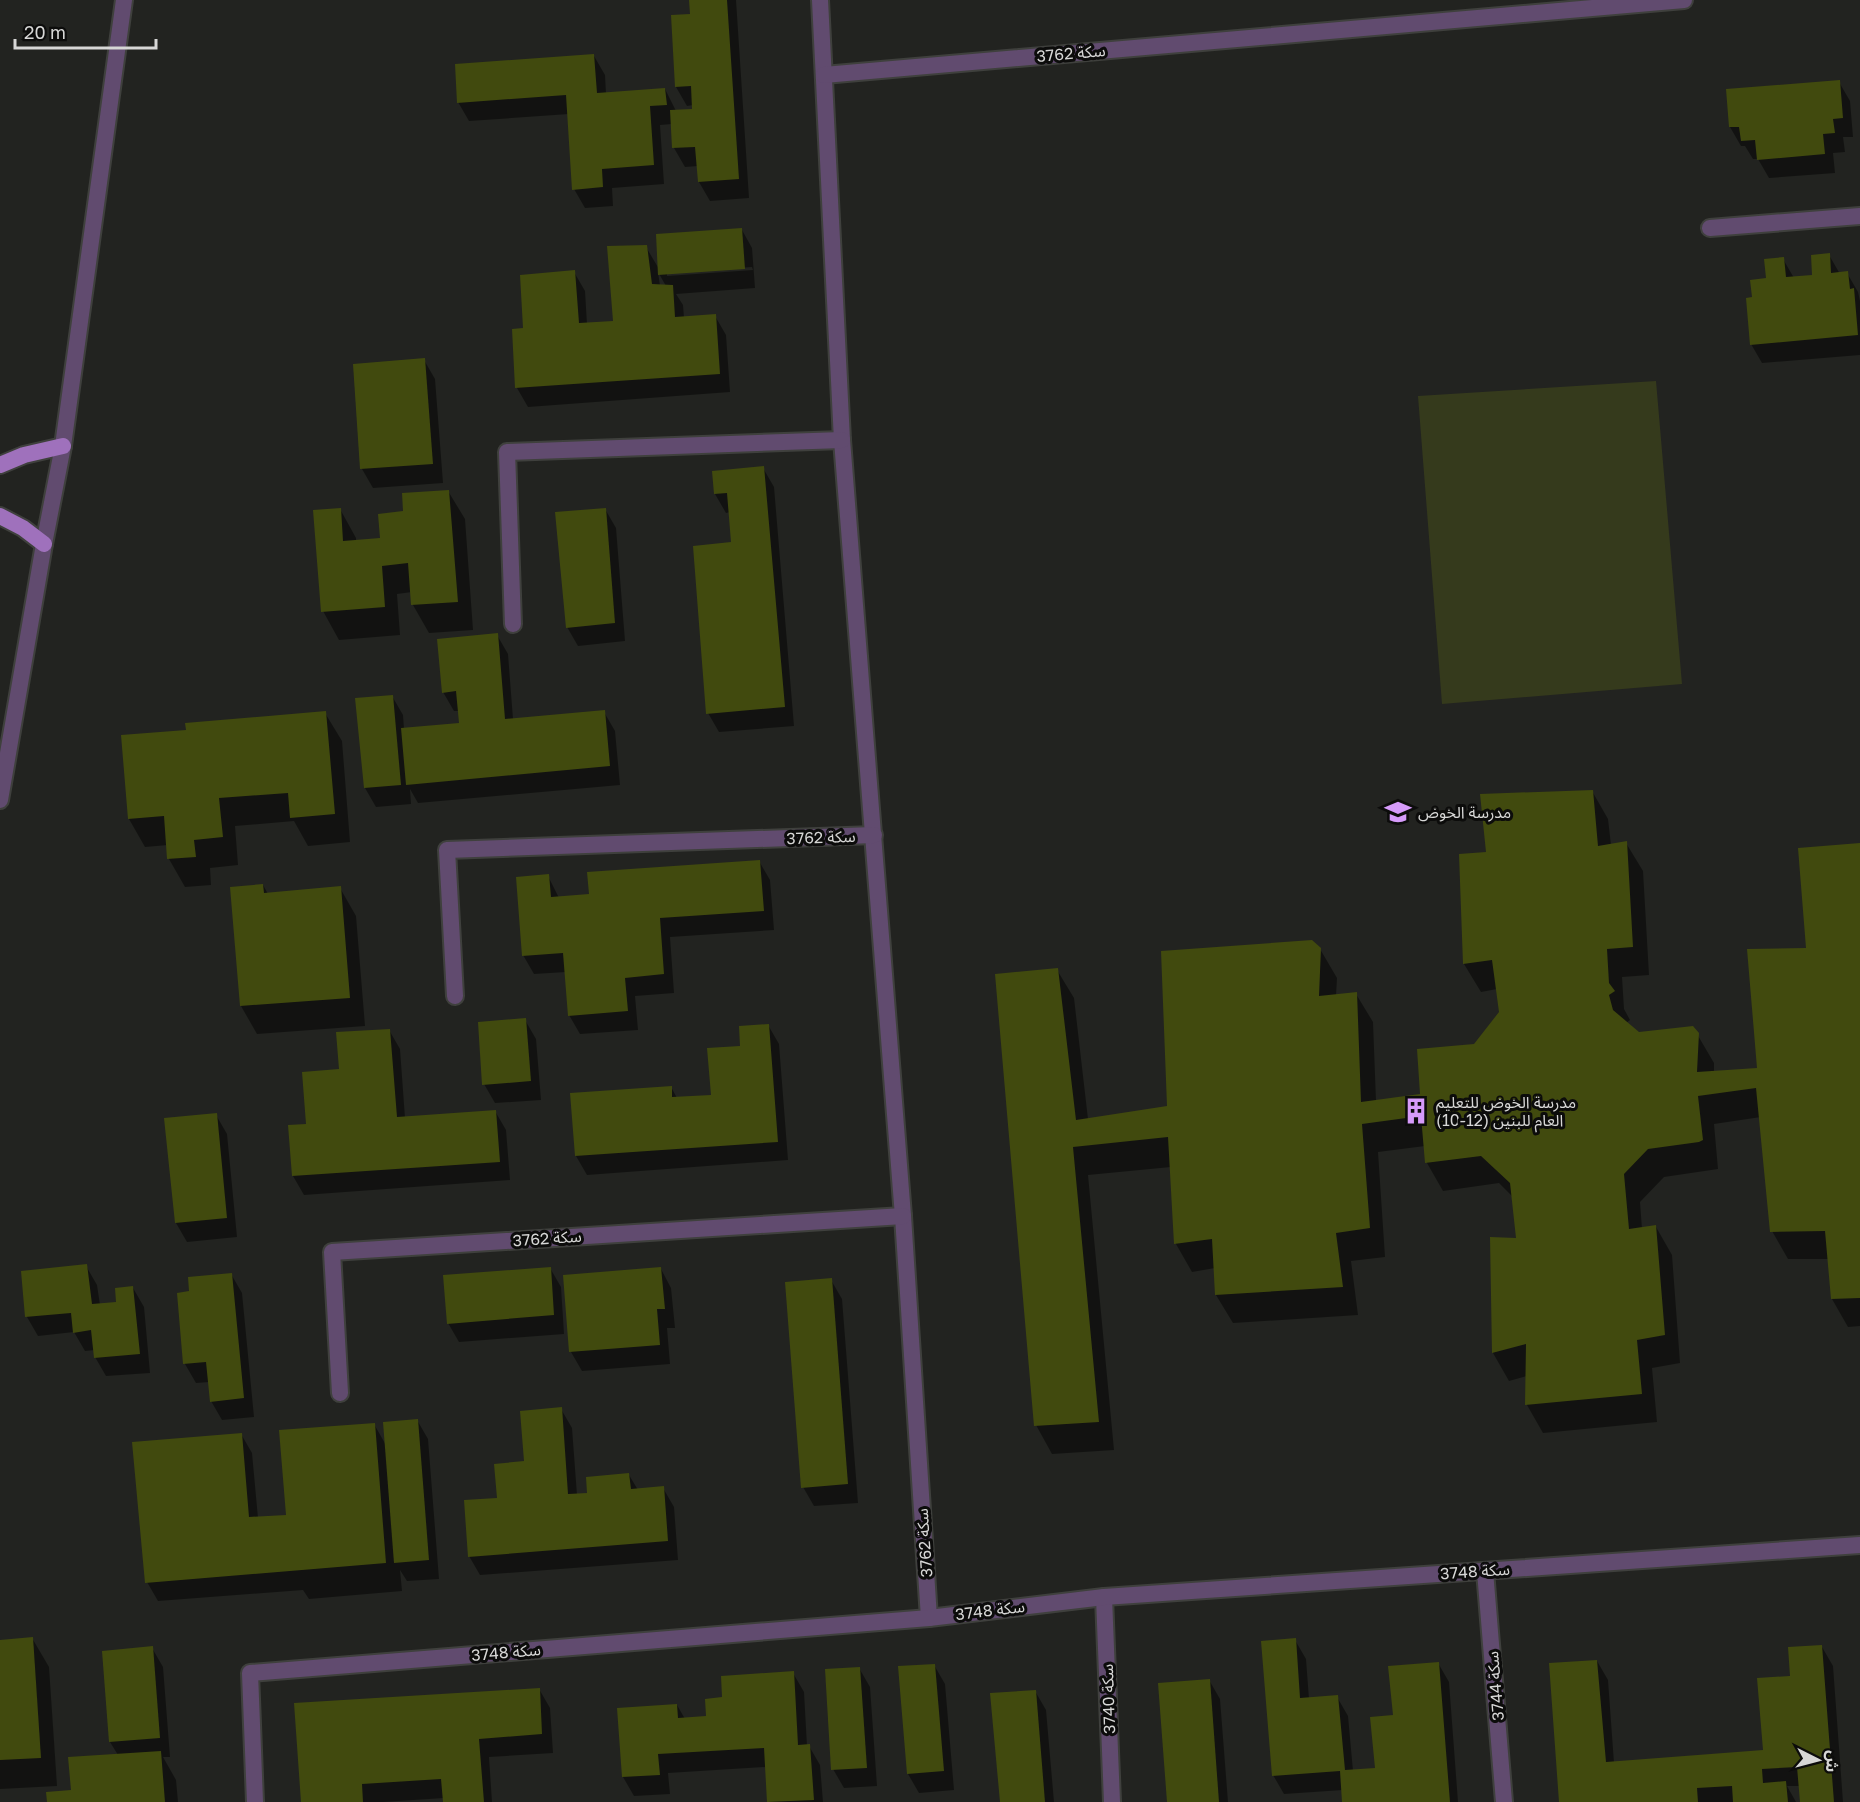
<svg xmlns="http://www.w3.org/2000/svg" width="1860" height="1802" font-family="'Golos Text','Noto Sans Arabic',sans-serif">
<rect width="100%" height="100%" fill="#222320"/>
<polygon fill="#353a1c" points="1656,381 1682,684 1442,704 1418,396"/>
<g fill="#0007" fill-rule="evenodd">
<polygon points="691,0 736,0 749,198 710,201 699,182 698,166 685,167 674,148 672,124 660,125 664,184 612,188 613,206 585,208 574,189 569,114 469,121 458,102 594,56 605,75 606,94 665,89 676,111 694,110 693,105 687,106 676,87 692,16"/>
<polygon points="1839,82 1850,101 1853,137 1843,137 1845,152 1833,153 1835,173 1769,178 1758,159 1753,159 1745,146 1741,146 1730,127"/>
<path d="M 742,230 L 752,248 L 755,288 L 676,294 L 683,305 L 684,318 L 715,316 L 726,335 L 730,392 L 528,407 L 517,388 L 525,329 L 574,272 L 585,291 L 587,324 L 614,323 L 646,247 L 659,269 ZM 752,267 L 753,270 L 667,276 L 667,273 ZM 658,272 L 666,286 L 660,286 Z"/>
<polygon points="1829,255 1840,274 1847,273 1858,292 1860,301 1860,355 1762,363 1751,344 1753,298 1783,259 1794,278 1814,276"/>
<polygon points="424,360 435,379 443,483 373,488 362,469 354,365"/>
<polygon points="763,468 774,487 794,726 719,732 708,713 733,543 730,512 726,513 715,494"/>
<polygon points="448,491 465,519 473,630 429,633 413,605 412,592 397,594 400,635 339,640 323,611 340,509 356,538 356,541 381,539 405,513"/>
<polygon points="605,509 616,528 625,641 578,646 567,627"/>
<polygon points="497,635 508,654 513,719 604,712 615,731 620,785 418,803 410,789 411,804 376,807 365,788 392,696 403,715 404,729 461,725 459,711 454,711 443,692"/>
<polygon points="325,713 342,741 350,842 308,846 294,821 235,826 238,865 210,868 211,885 185,887 169,859 168,845 145,847 129,819 187,731"/>
<polygon points="1592,791 1608,819 1611,845 1626,843 1643,871 1649,975 1622,977 1624,1009 1630,1020 1626,1023 1639,1034 1697,1034 1714,1063 1714,1073 1758,1070 1808,949 1860,844 1860,1326 1848,1327 1832,1299 1829,1259 1788,1259 1772,1231 1761,1117 1714,1124 1718,1169 1664,1177 1640,1202 1642,1229 1656,1227 1672,1255 1680,1363 1652,1368 1657,1422 1543,1433 1527,1405 1527,1376 1509,1381 1493,1353 1491,1239 1517,1239 1513,1197 1499,1183 1443,1191 1427,1163 1425,1146 1378,1152 1385,1257 1351,1261 1358,1315 1233,1323 1216,1295 1215,1268 1192,1272 1176,1244 1171,1167 1088,1175 1114,1450 1052,1454 1036,1425 1057,970 1074,998 1088,1119 1168,1107 1320,949 1337,978 1336,996 1356,994 1373,1022 1376,1101 1422,1095 1475,1045 1500,1013 1497,989 1481,992 1464,964 1460,856 1488,854"/>
<polygon points="759,861 770,880 774,930 670,937 674,993 635,996 638,1030 580,1034 569,1015 566,972 534,974 523,955 548,876 559,898 590,895"/>
<polygon points="263,885 268,894 340,888 356,916 365,1026 257,1034 241,1006"/>
<polygon points="525,1020 536,1039 541,1100 495,1103 484,1084"/>
<polygon points="768,1025 779,1044 788,1160 587,1175 576,1156 572,1094 671,1087 677,1098 712,1096 742,1047"/>
<polygon points="389,1030 400,1049 405,1118 495,1111 506,1130 510,1180 304,1195 293,1176 289,1126 308,1125"/>
<polygon points="216,1115 227,1134 237,1237 187,1242 176,1223"/>
<polygon points="86,1266 97,1285 100,1305 118,1303 133,1288 144,1307 150,1373 106,1376 95,1357 95,1350 85,1351 74,1332 38,1336 27,1317 23,1272"/>
<polygon points="550,1268 561,1287 564,1334 459,1342 448,1323"/>
<polygon points="661,1269 671,1288 675,1328 667,1328 670,1364 582,1371 571,1352"/>
<polygon points="231,1274 242,1293 254,1417 222,1420 211,1401 209,1382 196,1383 185,1364 178,1294 191,1293"/>
<polygon points="831,1280 842,1299 858,1503 814,1506 803,1487"/>
<polygon points="561,1409 572,1428 577,1495 589,1494 629,1475 638,1490 663,1488 674,1507 678,1560 480,1575 469,1556 498,1499 526,1462"/>
<polygon points="417,1420 428,1439 439,1579 407,1581 400,1570 402,1591 309,1599 303,1590 158,1601 147,1582 241,1434 252,1453 258,1518 285,1516 374,1424 387,1447"/>
<polygon points="32,1638 49,1667 57,1786 0,1789 0,1642"/>
<polygon points="1295,1640 1306,1659 1309,1699 1337,1697 1348,1716 1353,1771 1376,1769 1394,1717 1438,1663 1449,1682 1458,1802 1344,1802 1343,1790 1284,1794 1273,1775"/>
<polygon points="1822,1647 1833,1666 1843,1802 1801,1802 1800,1786 1787,1786 1796,1802 1561,1802 1597,1661 1608,1680 1614,1763 1764,1751 1792,1677"/>
<polygon points="152,1648 163,1667 170,1757 163,1757 176,1780 178,1802 48,1802 73,1791 118,1755 110,1742"/>
<polygon points="934,1665 945,1684 954,1790 919,1793 908,1774"/>
<polygon points="859,1668 870,1687 877,1786 844,1788 833,1769"/>
<polygon points="793,1673 804,1692 807,1746 809,1746 820,1765 823,1802 769,1802 766,1767 668,1773 670,1794 634,1796 623,1777 677,1705 685,1719 707,1718 724,1698"/>
<polygon points="1209,1680 1220,1699 1228,1802 1168,1802"/>
<polygon points="539,1689 550,1708 553,1753 489,1757 492,1802 444,1802 444,1798 383,1802 302,1802"/>
<polygon points="1035,1691 1046,1710 1054,1802 1001,1802"/>
</g>
<g fill="#414a0e">
<polygon points="689,0 727,0 739,179 698,182 695,147 672,148 670,110 692,109 691,86 675,87 671,15 690,14"/>
<polygon points="594,54 597,93 665,88 667,105 650,106 654,165 602,169 603,187 572,190 566,95 457,103 455,64"/>
<polygon points="1840,80 1843,118 1833,119 1835,133 1823,134 1825,154 1757,160 1755,140 1741,141 1739,127 1729,127 1726,89"/>
<polygon points="742,228 745,269 658,275 656,234"/>
<polygon points="647,245 652,284 673,285 675,317 716,314 720,374 515,388 512,329 523,328 520,275 575,270 579,323 613,321 607,246"/>
<polygon points="1830,253 1831,273 1848,271 1850,289 1854,288 1858,335 1750,345 1746,298 1752,297 1750,280 1766,278 1764,259 1784,257 1786,277 1812,275 1811,255"/>
<polygon points="425,358 433,464 360,469 353,364"/>
<polygon points="764,466 785,707 706,714 693,546 731,542 727,493 714,494 712,471"/>
<polygon points="449,490 458,602 411,605 408,563 382,566 385,607 321,612 313,510 341,508 343,541 380,538 378,514 403,511 402,493"/>
<polygon points="606,508 615,623 566,628 555,512"/>
<polygon points="498,633 505,719 605,710 610,766 406,785 401,728 459,723 456,691 442,693 437,639"/>
<polygon points="393,695 401,785 364,788 355,698"/>
<polygon points="326,711 335,814 290,818 288,793 219,798 223,837 194,840 196,857 167,859 164,816 128,819 121,735 186,730 185,723"/>
<polygon points="1593,790 1598,846 1627,841 1633,947 1607,949 1609,983 1615,991 1609,995 1613,1010 1639,1032 1693,1026 1699,1033 1697,1072 1757,1068 1747,949 1806,948 1798,848 1860,843 1860,1298 1831,1299 1825,1231 1770,1232 1756,1088 1698,1096 1703,1140 1699,1142 1648,1149 1624,1174 1629,1229 1656,1225 1665,1335 1637,1340 1642,1394 1525,1405 1526,1344 1492,1353 1490,1237 1516,1238 1510,1183 1481,1156 1425,1163 1421,1116 1362,1124 1370,1228 1336,1233 1343,1287 1215,1295 1212,1239 1174,1244 1168,1137 1073,1147 1099,1422 1034,1426 995,974 1058,968 1076,1120 1167,1106 1161,951 1312,940 1321,948 1319,996 1357,992 1361,1102 1420,1094 1417,1049 1474,1044 1499,1012 1492,960 1463,964 1459,854 1486,852 1480,794"/>
<polygon points="760,860 764,911 660,918 664,974 625,978 628,1011 568,1016 563,953 522,956 516,877 549,874 551,897 589,894 587,872"/>
<polygon points="263,884 264,893 341,886 350,998 240,1006 230,887"/>
<polygon points="526,1018 531,1081 482,1085 478,1022"/>
<polygon points="769,1024 778,1142 575,1156 570,1093 672,1086 672,1097 711,1095 707,1048 740,1046 739,1026"/>
<polygon points="390,1029 397,1117 496,1110 500,1162 292,1176 288,1125 306,1124 302,1072 339,1069 336,1032"/>
<polygon points="217,1113 227,1218 175,1223 164,1118"/>
<polygon points="87,1264 92,1304 116,1302 115,1288 133,1286 140,1354 94,1358 91,1330 73,1333 71,1313 25,1317 21,1271"/>
<polygon points="551,1267 554,1315 447,1324 443,1275"/>
<polygon points="661,1267 665,1309 657,1309 660,1345 569,1352 563,1275"/>
<polygon points="232,1273 244,1398 210,1402 206,1362 183,1364 177,1293 189,1291 188,1277"/>
<polygon points="832,1278 848,1484 801,1488 785,1282"/>
<polygon points="562,1407 568,1494 587,1493 586,1477 629,1473 631,1489 664,1486 668,1541 468,1557 464,1500 497,1498 494,1464 524,1461 520,1411"/>
<polygon points="418,1419 429,1560 394,1563 383,1422"/>
<polygon points="375,1423 386,1563 145,1583 132,1442 242,1433 249,1517 286,1515 279,1430"/>
<polygon points="33,1637 41,1758 0,1760 0,1640"/>
<polygon points="1296,1638 1300,1698 1338,1695 1345,1770 1375,1768 1370,1717 1393,1715 1388,1666 1439,1662 1450,1802 1342,1802 1340,1771 1272,1776 1261,1641"/>
<polygon points="1822,1645 1834,1802 1800,1802 1797,1767 1762,1769 1763,1783 1786,1781 1788,1802 1733,1802 1732,1786 1697,1788 1698,1802 1559,1802 1549,1663 1597,1660 1606,1762 1763,1750 1757,1678 1790,1676 1788,1647"/>
<polygon points="153,1646 160,1738 109,1742 102,1651"/>
<polygon points="935,1664 944,1771 907,1774 898,1666"/>
<polygon points="860,1667 867,1768 831,1770 825,1669"/>
<polygon points="794,1671 798,1745 810,1744 814,1800 767,1802 764,1748 658,1754 660,1775 622,1777 617,1708 677,1704 678,1718 706,1716 705,1699 722,1697 721,1676"/>
<polygon points="1210,1679 1219,1802 1167,1802 1158,1683"/>
<polygon points="540,1688 542,1734 479,1739 484,1802 443,1802 441,1779 362,1784 363,1802 301,1802 294,1703"/>
<polygon points="1036,1690 1045,1802 1000,1802 990,1693"/>
<polygon points="161,1751 165,1802 47,1802 46,1792 71,1790 68,1757"/>
</g>
<g fill="none" stroke-linecap="round" stroke-linejoin="round">
<g stroke="#3f403d" stroke-width="20">
<g id="minor">
<polyline points="820,0 842,440 903,1216 929,1618"/>
<polyline points="824,75 1684,0"/>
<polyline points="1710,228 1860,216"/>
<polyline points="513,624 507,452 842,440"/>
<polyline points="0,800 44,544 63,446 124,0"/>
<polyline points="455,996 447,850 874,835"/>
<polyline points="340,1393 332,1252 903,1216"/>
<polyline points="1485,1571 1504,1802"/>
<polyline points="1104,1597 1112,1802"/>
<polyline points="255,1802 250,1673 929,1618 1104,1597 1860,1545"/>
</g>
</g>
<g stroke="#3f403d" stroke-width="20">
<g id="primary">
<polyline points="0,465 24,455 63,446"/>
<polyline points="0,516 23,528 44,544"/>
</g>
</g>
<use href="#minor" stroke="#614b6f" stroke-width="16"/>
<use href="#primary" stroke="#9f71bc" stroke-width="16"/>
</g>
<defs>
<g id="school-bare" transform="scale(2.07)"><path d="M0-5L7-2L0 1L-7-2ZM-4 1L0 2.5L4 1V4Q0 6-4 4Z" fill="#d69bfa" stroke="#0c0c0b" stroke-width="2.5" paint-order="stroke"/></g>
<g id="building-bare" transform="scale(2.07)"><path d="M-4-6H4V6H1V3H-1V6H-4ZM-2.5-4.3h1.7v1.8h-1.7ZM.8-4.3h1.7v1.8H.8ZM-2.5-1h1.7V.8h-1.7ZM.8-1h1.7V.8H.8Z" fill="#d69bfa" stroke="#0c0c0b" stroke-width="2.5" paint-order="stroke"/></g>
</defs>
<g fill-rule="evenodd">
<use href="#school-bare" x="1398" y="812"/>
<use href="#building-bare" x="1416" y="1111"/>
</g>
<g text-anchor="middle" stroke-width="6" stroke-linejoin="round" paint-order="stroke">
<g font-size="16" fill="#d7d7d6" stroke="#0c0c0b">
<text transform="translate(1071 53) rotate(-5)" y="6">سكة 3762</text>
<text transform="translate(821 837) rotate(-2)" y="6">سكة 3762</text>
<text transform="translate(547 1238) rotate(-4)" y="6">سكة 3762</text>
<text transform="translate(924 1543) rotate(-94)" y="6">سكة 3762</text>
<text transform="translate(1475 1571) rotate(-4)" y="6">سكة 3748</text>
<text transform="translate(990 1610) rotate(-7)" y="6">سكة 3748</text>
<text transform="translate(506 1652) rotate(-5)" y="6">سكة 3748</text>
<text transform="translate(1495 1686) rotate(-95)" y="6">سكة 3744</text>
<text transform="translate(1108 1699) rotate(-92)" y="6">سكة 3740</text>
</g>
<g font-size="16" fill="#d7d7d6" stroke="#0c0c0b" text-anchor="start">
<text x="1418" y="818">مدرسة الخوض</text>
<text x="1436" y="1108">مدرسة الخوض للتعليم<tspan x="1436" dy="18">العام للبنين (12-10)</tspan></text>
</g>
</g>
<g transform="translate(1818 1760) rotate(96)" stroke="#0c0c0b" stroke-width="4.5" paint-order="stroke">
<path d="M0-4.5L10 22L0 15L-10 22Z" fill="#d7d7d6"/>
<text y="-9" font-size="16" font-weight="bold" text-anchor="middle" fill="#d7d7d6">ش</text>
</g>
<path d="M15 39v9h141v-9" fill="none" stroke="#d7d7d6" stroke-width="3"/>
<text x="24" y="39" font-size="18" fill="#d7d7d6" stroke="#0c0c0b" stroke-width="4.5" paint-order="stroke">20 m</text>
</svg>
